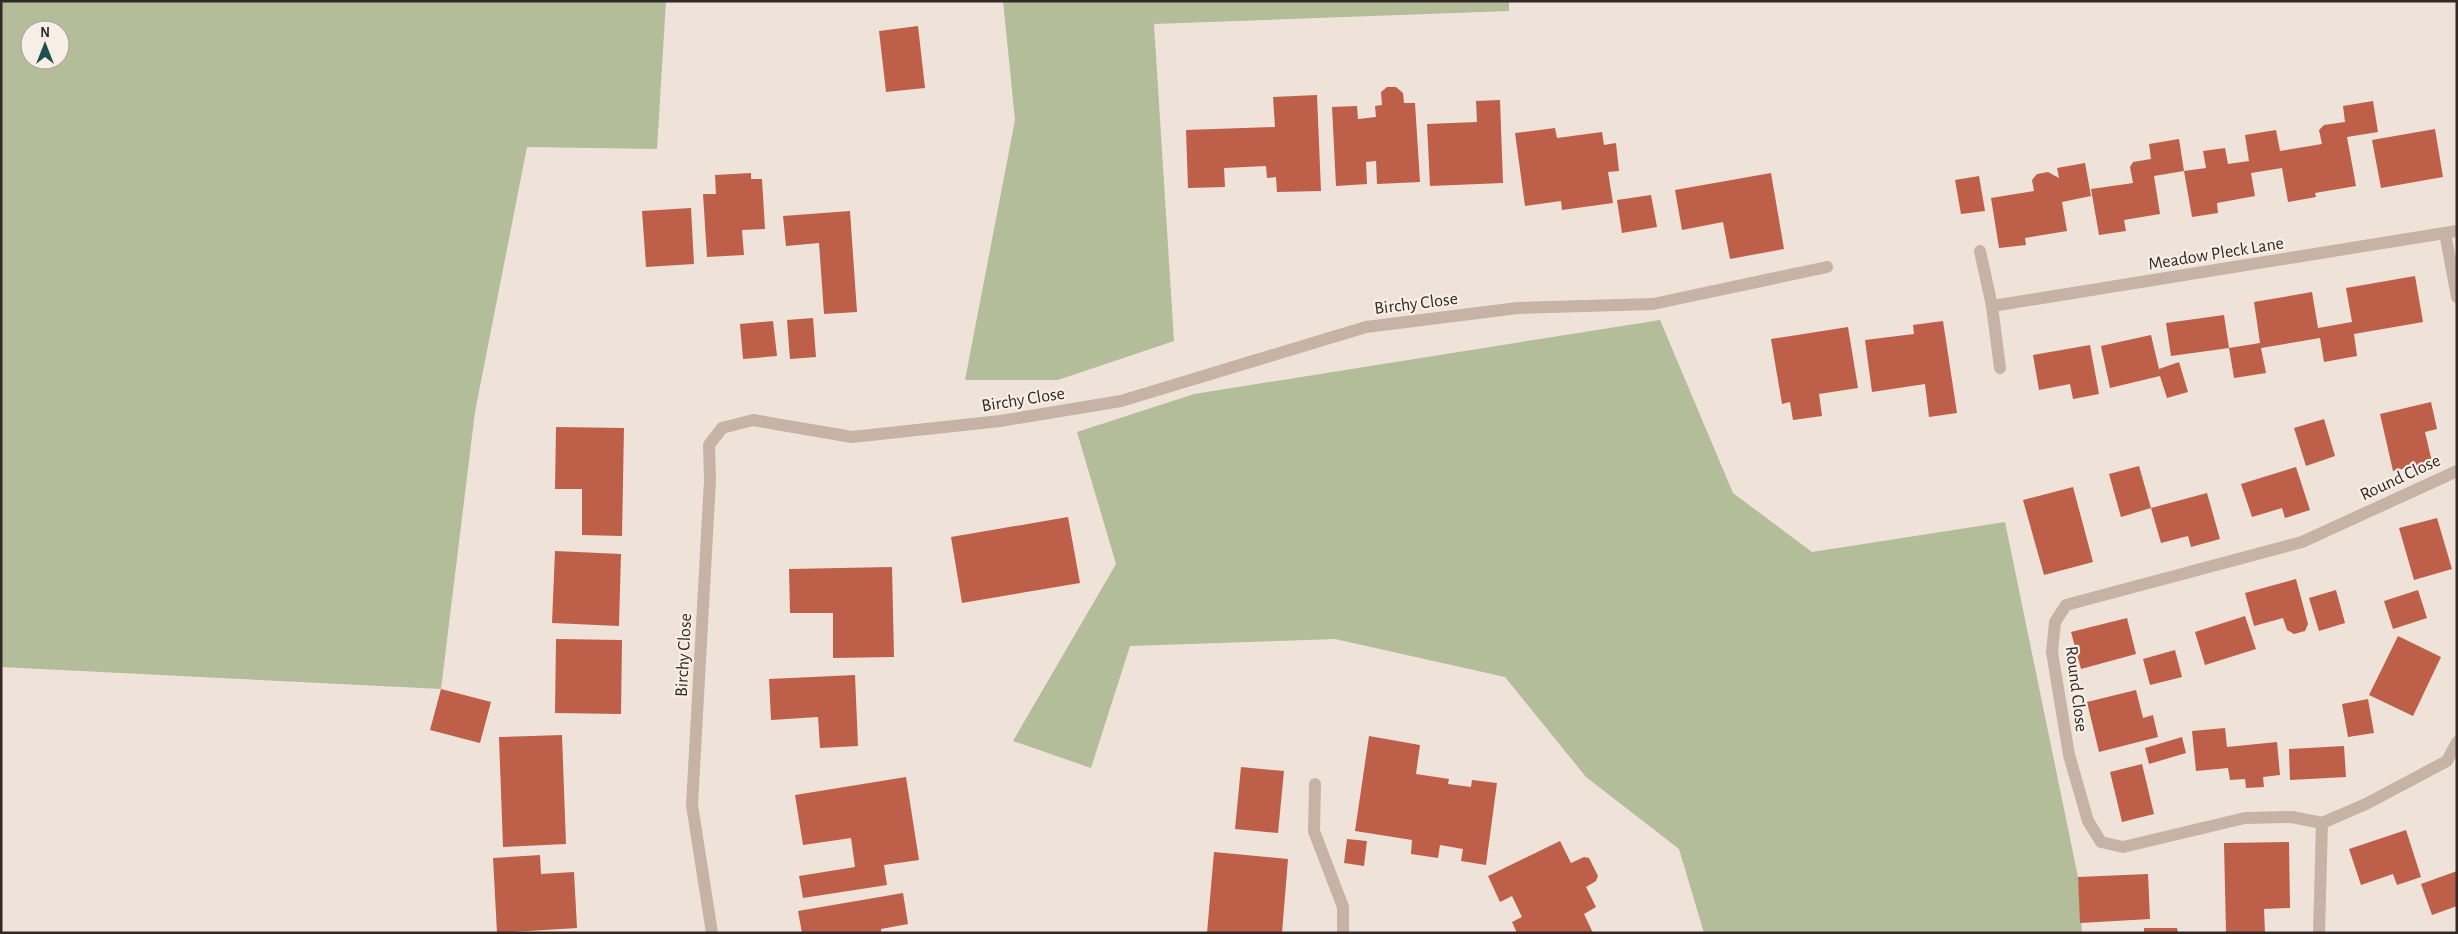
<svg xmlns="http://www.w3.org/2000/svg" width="2458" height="934" font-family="'Alegreya Sans',sans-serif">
<rect width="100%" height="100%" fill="#efe3d9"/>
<g fill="#b3bd9a" fill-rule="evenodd">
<path d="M 1,1 L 666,1 L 657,149 L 527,147 L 475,412 L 441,689 L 1,667 ZM 30,30 L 60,30 L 60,60 L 30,60 Z"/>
<polygon points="1003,1 1509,1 1509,11 1154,24 1174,341 1058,380 965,380 1015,120"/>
<polygon points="1660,320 1733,493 1812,552 2005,522 2078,877 2082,933 1704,933 1679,849 1586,777 1505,677 1335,639 1130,646 1091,768 1013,741 1116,564 1077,432 1194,394"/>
</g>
<g fill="#bd5f49">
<polygon points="918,26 925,88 886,92 879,31"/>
<polygon points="1387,87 1396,87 1403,93 1404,103 1415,103 1420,182 1377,184 1376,161 1366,162 1367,184 1336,186 1332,107 1357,106 1358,119 1376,117 1375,106 1382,105 1381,92"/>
<polygon points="1317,95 1321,191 1277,192 1276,177 1267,178 1266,166 1224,168 1225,187 1188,188 1186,130 1275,127 1273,97"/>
<polygon points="1500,100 1503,183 1430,186 1427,124 1477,122 1476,101"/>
<polygon points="2373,101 2378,132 2347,137 2356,186 2315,193 2316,197 2288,202 2282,168 2251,173 2255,196 2217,203 2218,213 2192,217 2184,171 2154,176 2160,214 2124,220 2126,231 2099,235 2091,189 2133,183 2130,167 2133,162 2151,159 2149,144 2179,139 2184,171 2206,168 2203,151 2225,148 2228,164 2249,161 2245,135 2276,130 2280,151 2322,144 2319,130 2324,125 2345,122 2343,106"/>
<polygon points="1555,128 1557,138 1602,132 1604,145 1616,143 1619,171 1608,172 1613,203 1562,210 1561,201 1525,206 1515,133"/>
<polygon points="2435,129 2443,177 2381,188 2372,140"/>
<polygon points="2085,163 2091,196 2062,202 2067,231 2025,238 2026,245 1999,248 1991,198 2034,191 2032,180 2037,174 2048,172 2059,178 2057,168"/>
<polygon points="751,173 751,179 762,179 765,229 742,230 744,255 707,257 703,194 716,194 715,175"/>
<polygon points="1771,173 1784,249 1730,259 1723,222 1682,230 1675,190"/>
<polygon points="1979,176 1985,211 1961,214 1955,180"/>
<polygon points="1651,195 1657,227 1622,233 1617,200"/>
<polygon points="691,208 694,264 646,267 642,211"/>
<polygon points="850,211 857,312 824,314 819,243 786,246 783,216"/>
<polygon points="2415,276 2423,322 2354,334 2357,356 2324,362 2320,338 2261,348 2266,373 2234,378 2229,348 2171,356 2166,323 2224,315 2229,348 2260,343 2254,302 2312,292 2318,328 2352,322 2346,288"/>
<polygon points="813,318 816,357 790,359 787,320"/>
<polygon points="773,321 777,356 743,359 740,324"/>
<polygon points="1943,321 1957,413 1929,417 1925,384 1872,392 1865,340 1914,334 1913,325"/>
<polygon points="1848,327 1858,388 1819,394 1822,416 1793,420 1790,402 1782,404 1771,339"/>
<polygon points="2151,335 2159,369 2179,362 2188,392 2167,398 2160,376 2110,388 2101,346"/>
<polygon points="2090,345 2099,394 2073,399 2070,384 2039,390 2033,355"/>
<polygon points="2431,402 2437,429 2425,432 2432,462 2393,471 2380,414"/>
<polygon points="2324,419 2335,456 2306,466 2294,428"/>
<polygon points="556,427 624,428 622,536 582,535 582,489 555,489"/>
<polygon points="2139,466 2151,508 2121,517 2109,474"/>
<polygon points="2296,467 2310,510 2285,518 2282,508 2252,517 2241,484"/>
<polygon points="2073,487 2093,562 2044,575 2023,500"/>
<polygon points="2207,493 2220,539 2191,547 2188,536 2161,543 2151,508"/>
<polygon points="1068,517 1080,583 962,603 951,537"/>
<polygon points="2437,518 2452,569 2414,580 2399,528"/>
<polygon points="555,551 621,554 619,626 552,623"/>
<polygon points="892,567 894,657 833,658 833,613 790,613 789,569"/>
<polygon points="2296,579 2308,624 2305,631 2294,634 2287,630 2283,618 2254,626 2245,593"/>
<polygon points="2336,590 2345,623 2319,631 2309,598"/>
<polygon points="2418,590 2427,618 2393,629 2384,601"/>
<polygon points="2245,616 2256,649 2205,665 2195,632"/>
<polygon points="2127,618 2136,654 2081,669 2071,632"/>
<polygon points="2398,636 2441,657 2413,716 2369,695"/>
<polygon points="556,639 622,640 621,714 555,713"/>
<polygon points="2175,650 2182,677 2150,685 2143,659"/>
<polygon points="855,675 858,746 820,748 818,717 771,720 769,679"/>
<polygon points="441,689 491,702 480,743 430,730"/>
<polygon points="2136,690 2143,718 2153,715 2158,737 2099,752 2087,702"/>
<polygon points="2368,699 2374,733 2348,737 2342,704"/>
<polygon points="2225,728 2227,747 2277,742 2280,775 2263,777 2264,787 2246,788 2245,779 2230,780 2228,768 2196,771 2192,731"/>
<polygon points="562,735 566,844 503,847 499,737"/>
<polygon points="1369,736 1420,745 1416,774 1449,779 1448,784 1471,787 1472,780 1497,783 1486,865 1461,861 1463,849 1440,845 1438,858 1411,854 1412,840 1355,831"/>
<polygon points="2182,737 2186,753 2149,764 2145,748"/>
<polygon points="2344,746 2346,777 2290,780 2289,749"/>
<polygon points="2142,764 2154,814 2122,822 2110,772"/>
<polygon points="1241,767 1284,771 1278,833 1235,829"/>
<polygon points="906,777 919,860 884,865 887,885 803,898 799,876 855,867 851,838 803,845 795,795"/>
<polygon points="2406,830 2421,877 2397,885 2393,874 2361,885 2349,849"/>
<polygon points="1347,839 1367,841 1364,866 1344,863"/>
<polygon points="1560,841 1571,863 1584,857 1589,858 1598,876 1596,881 1586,887 1596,907 1584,914 1593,933 1517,933 1512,922 1522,917 1512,896 1500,902 1488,876"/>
<polygon points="2289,842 2290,908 2264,909 2265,933 2226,933 2224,843"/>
<polygon points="1214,852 1288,859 1282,933 1207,933"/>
<polygon points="540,855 541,874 574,872 577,928 497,933 493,858"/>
<polygon points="2457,871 2457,906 2432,915 2421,884"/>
<polygon points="2148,874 2150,919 2080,923 2078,877"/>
<polygon points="903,893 908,924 881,929 881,933 802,933 798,911"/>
<polygon points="2144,928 2177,928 2178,933 2144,933"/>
</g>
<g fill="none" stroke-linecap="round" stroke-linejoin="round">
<g stroke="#c6b3a6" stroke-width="12">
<polyline points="2445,233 2457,297"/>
<polyline points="1980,251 1992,306 2000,368"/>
<polyline points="1992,306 2457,231"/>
<polyline points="1315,784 1314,831 1343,907 1343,933"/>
<polyline points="2322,823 2292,817 2245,818 2123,847 2101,842 2088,821 2069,755 2052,652 2055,622 2066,605 2302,542 2457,471"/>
<polyline points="712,933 692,805 710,480 709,445 722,428 753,420 852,437 1000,421 1121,401 1366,327 1518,308 1653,304 1827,267"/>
<polyline points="2319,933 2322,823 2366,804 2447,761 2457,742"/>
</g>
</g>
<g text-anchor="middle" stroke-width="4.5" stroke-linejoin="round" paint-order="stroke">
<g font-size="18" fill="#332926" stroke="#f7eee5">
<text transform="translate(2216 253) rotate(-9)" y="6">Meadow Pleck Lane</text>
<text transform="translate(1416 303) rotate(-7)" y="6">Birchy Close</text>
<text transform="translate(1023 399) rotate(-9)" y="6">Birchy Close</text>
<text transform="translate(2400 477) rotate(-25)" y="6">Round Close</text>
<text transform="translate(683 655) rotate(-87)" y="6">Birchy Close</text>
<text transform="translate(2077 689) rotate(83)" y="6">Round Close</text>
</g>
</g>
<rect width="2458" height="934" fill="none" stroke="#332926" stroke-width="5"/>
<g transform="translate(45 45)"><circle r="24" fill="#f7eee5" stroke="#a99f99"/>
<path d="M0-4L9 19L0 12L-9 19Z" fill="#1f5051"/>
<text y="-8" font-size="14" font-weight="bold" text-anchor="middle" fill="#332926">N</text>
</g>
</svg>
